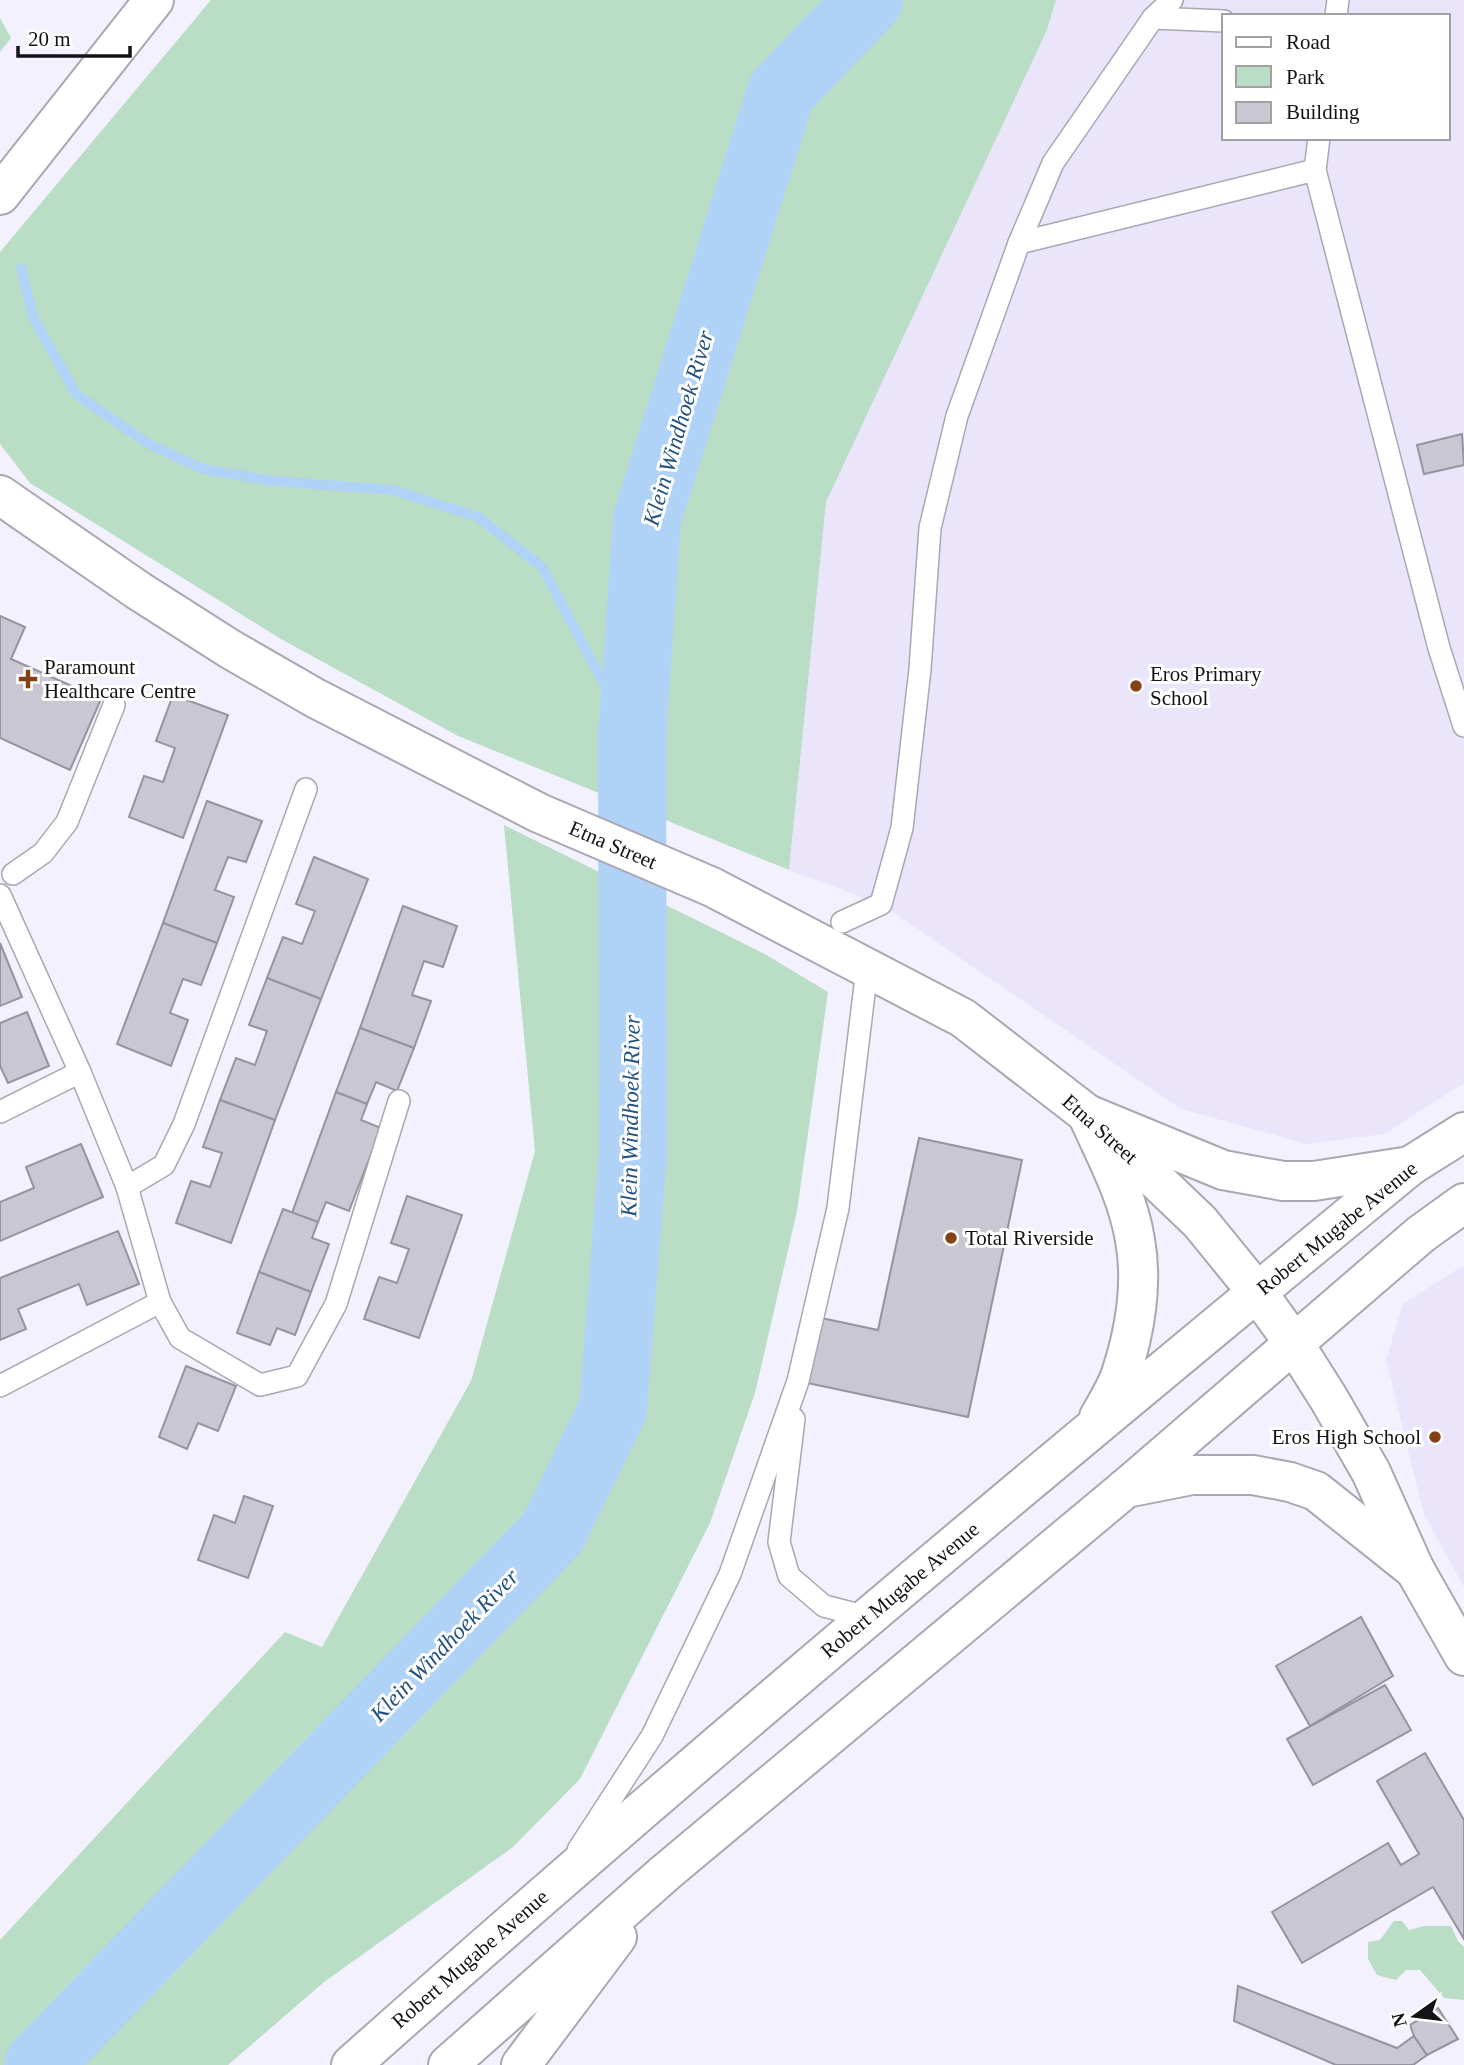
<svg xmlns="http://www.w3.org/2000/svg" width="1464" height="2065" font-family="Georgia,serif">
<rect width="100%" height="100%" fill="#f3f1fd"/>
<g fill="#eae5fb" fill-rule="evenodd">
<path d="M 1056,0 L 1464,0 L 1464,1083 L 1384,1134 L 1307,1144 L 1181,1109 L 881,904 L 789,870 L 825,502 L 1047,30 ZM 1224,16 L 1448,16 L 1448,138 L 1224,138 Z"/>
<polygon points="1464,1265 1464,1587 1424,1514 1386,1360 1403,1304"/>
</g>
<g fill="#baddc6">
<polygon points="211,0 1056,0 1047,30 826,502 789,870 458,736 281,639 30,483 0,444 0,252"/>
<polygon points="0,18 11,38 0,52"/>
<polygon points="504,825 763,953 828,992 797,1211 755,1393 710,1523 580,1779 513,1847 324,1982 228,2065 0,2065 0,1940 285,1632 322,1647 471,1381 535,1151"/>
<polygon points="1394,1921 1402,1921 1409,1930 1424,1926 1451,1926 1458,1941 1464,1947 1464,2000 1444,1998 1420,1970 1406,1970 1396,1980 1377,1975 1368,1959 1368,1942 1380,1940"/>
</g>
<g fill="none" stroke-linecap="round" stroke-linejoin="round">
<polyline stroke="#b1d2f7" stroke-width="10" points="21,268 33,317 76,394 147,443 203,469 273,481 393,490 478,517 542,567 632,737"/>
<polyline stroke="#b1d2f7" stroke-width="68" points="38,2065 553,1532 613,1409 633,1152 632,737 647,519 781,92 869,0"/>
</g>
<g fill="#c9c7d2" stroke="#95939e" stroke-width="2">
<polygon points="1462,434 1464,465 1424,474 1417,445"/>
<polygon points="0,616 25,627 11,659 101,699 70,770 0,738"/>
<polygon points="173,695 228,715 183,838 129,817 144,776 163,782 175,748 156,741"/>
<polygon points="207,801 262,821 246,862 228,857 215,890 234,897 217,943 163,923"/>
<polygon points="314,857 368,879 321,999 267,978 283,937 302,944 315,911 296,904"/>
<polygon points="403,906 457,926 443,967 424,961 412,995 431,1001 414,1048 360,1028"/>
<polygon points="163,923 217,943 201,985 183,979 170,1013 188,1020 171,1066 117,1044"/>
<polygon points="0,943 22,997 0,1006"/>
<polygon points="267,978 321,999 275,1120 220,1100 236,1058 255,1065 267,1031 249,1025"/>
<polygon points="27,1012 49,1066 8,1083 0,1066 0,1023"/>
<polygon points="360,1028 414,1048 397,1091 376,1082 367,1104 336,1092"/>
<polygon points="336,1092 367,1104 361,1120 381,1128 349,1211 326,1202 318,1222 292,1213"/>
<polygon points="220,1100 275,1120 231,1243 176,1223 191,1181 210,1187 222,1153 203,1147"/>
<polygon points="919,1138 1022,1160 968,1417 798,1381 812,1316 878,1330"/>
<polygon points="81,1144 103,1197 0,1241 0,1202 34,1188 26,1167"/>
<polygon points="407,1196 462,1215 419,1338 364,1319 379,1277 397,1283 409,1249 391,1243"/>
<polygon points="283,1209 318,1222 312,1238 329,1244 311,1292 259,1272"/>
<polygon points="118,1231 139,1284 87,1305 79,1284 18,1309 26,1329 0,1340 0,1278"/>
<polygon points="259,1272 311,1292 295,1335 277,1328 270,1345 237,1333"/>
<polygon points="186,1366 236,1386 218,1431 198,1423 187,1449 159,1437"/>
<polygon points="244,1496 273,1506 248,1578 198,1560 214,1515 235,1523"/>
<polygon points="1361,1617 1393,1676 1310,1726 1276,1666"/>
<polygon points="1385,1685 1411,1730 1313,1785 1287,1739"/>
<polygon points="1425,1753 1464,1820 1464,1939 1433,1887 1302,1963 1272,1912 1388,1843 1401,1865 1419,1854 1377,1781"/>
<polygon points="1238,1986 1397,2048 1414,2036 1427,2055 1413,2065 1336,2065 1234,2021"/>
<polygon points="1438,2008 1458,2039 1427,2055 1414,2036 1410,2025"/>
</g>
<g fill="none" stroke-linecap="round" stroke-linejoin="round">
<g stroke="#a8a7b2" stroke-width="24">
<g id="service">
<polyline points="1336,16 1338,0"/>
<polyline points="1153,18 1224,21"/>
<polyline points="1315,170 1319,138"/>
<polyline points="1019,243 1315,170 1439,648 1464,726"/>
<polyline points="13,874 43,853 67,822 114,705"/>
<polyline points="0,895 80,1072 127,1187 160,1302 180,1338 260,1385 297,1376 336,1304 399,1101"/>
<polyline points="842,922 881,904 902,828 920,669 930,528 957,416 1019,243 1053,163 1153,18 1172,0"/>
<polyline points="0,1112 80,1072"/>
<polyline points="127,1187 164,1165 184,1124 306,789"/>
<polyline points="0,1386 160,1302"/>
<polyline points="794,1419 779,1542 789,1576 824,1606 867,1617"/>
<polyline points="578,1850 652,1736 730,1574 798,1381 838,1208 867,969"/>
</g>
</g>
<g stroke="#a8a7b2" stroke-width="42">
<g id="tertiary">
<polyline points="0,195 154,0"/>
<polyline points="0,495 139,591 230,649 315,698 539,813 712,887 963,1018 1087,1114 1200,1222 1257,1292 1293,1342 1329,1399 1371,1472 1415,1570 1464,1656"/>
</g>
</g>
<g stroke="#a8a7b2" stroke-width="42">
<g id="primary">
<path d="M 1087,1114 C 1105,1154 1128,1196 1135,1240 C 1143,1283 1135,1332 1121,1374 C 1116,1389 1107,1403 1099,1417"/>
<polyline points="1087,1114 1223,1170 1283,1181 1314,1181 1410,1166"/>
<polyline points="1126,1488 1192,1475 1253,1475 1290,1482 1316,1491 1415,1570"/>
<path d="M 351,2065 C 697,1757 1053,1460 1410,1166 L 1464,1132"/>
<polyline points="448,2065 665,1873 1126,1488 1421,1234 1464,1203"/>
<polyline points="521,2065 617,1937"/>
</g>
</g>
<use href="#service" stroke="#fff" stroke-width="21"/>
<use href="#tertiary" stroke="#fff" stroke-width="38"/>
<use href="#primary" stroke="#fff" stroke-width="38"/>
</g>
<g fill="#854115" stroke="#fff" stroke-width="2.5">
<path d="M24.5 668.5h7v7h7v7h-7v7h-7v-7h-7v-7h7z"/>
<circle cx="1136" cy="686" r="7"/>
<circle cx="951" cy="1238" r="7"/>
<circle cx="1435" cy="1437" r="7"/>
</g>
<g text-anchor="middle" stroke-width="6" stroke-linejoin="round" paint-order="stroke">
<g font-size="21" fill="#131216" stroke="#fff" text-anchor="start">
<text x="44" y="674">Paramount<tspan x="44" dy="24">Healthcare Centre</tspan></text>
<text x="1150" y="681">Eros Primary<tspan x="1150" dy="24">School</tspan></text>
<text x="965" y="1245">Total Riverside</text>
<text x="1421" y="1444" text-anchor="end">Eros High School</text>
</g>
<g font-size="21" fill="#131216" stroke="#fff">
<text transform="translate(613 845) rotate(23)" y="7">Etna Street</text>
<text transform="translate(1100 1129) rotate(42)" y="7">Etna Street</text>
<text transform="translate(1337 1228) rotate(-39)" y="7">Robert Mugabe Avenue</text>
<text transform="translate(900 1590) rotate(-40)" y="7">Robert Mugabe Avenue</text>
<text transform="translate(470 1959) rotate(-41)" y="7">Robert Mugabe Avenue</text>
</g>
<g font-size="23" font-style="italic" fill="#235281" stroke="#fff">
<text transform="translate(678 428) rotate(-74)" y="8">Klein Windhoek River</text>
<text transform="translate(630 1116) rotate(-89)" y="8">Klein Windhoek River</text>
<text transform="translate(444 1645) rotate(-46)" y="8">Klein Windhoek River</text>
</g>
</g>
<rect x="1222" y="14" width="228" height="126" fill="#ffffff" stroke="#a1a0a2" stroke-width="2"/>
<rect x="1236" y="37" width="35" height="10" fill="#ffffff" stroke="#a1a0a2" stroke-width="2"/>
<text x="1286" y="49" font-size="21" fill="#131216">Road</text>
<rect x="1236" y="66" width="35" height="21" fill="#baddc6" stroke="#a1a0a2" stroke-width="2"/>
<text x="1286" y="84" font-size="21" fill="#131216">Park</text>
<rect x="1236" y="102" width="35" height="21" fill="#c9c7d2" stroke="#a1a0a2" stroke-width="2"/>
<text x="1286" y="119" font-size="21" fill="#131216">Building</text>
<g transform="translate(1415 2016) rotate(256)" stroke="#ffffff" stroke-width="5" paint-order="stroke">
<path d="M0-5L12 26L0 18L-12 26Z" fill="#131216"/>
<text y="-10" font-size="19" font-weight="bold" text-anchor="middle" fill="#131216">N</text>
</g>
<path d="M18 46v10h112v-10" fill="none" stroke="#131216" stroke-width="3.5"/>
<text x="28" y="46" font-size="21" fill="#131216" stroke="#ffffff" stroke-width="5" paint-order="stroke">20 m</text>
</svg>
